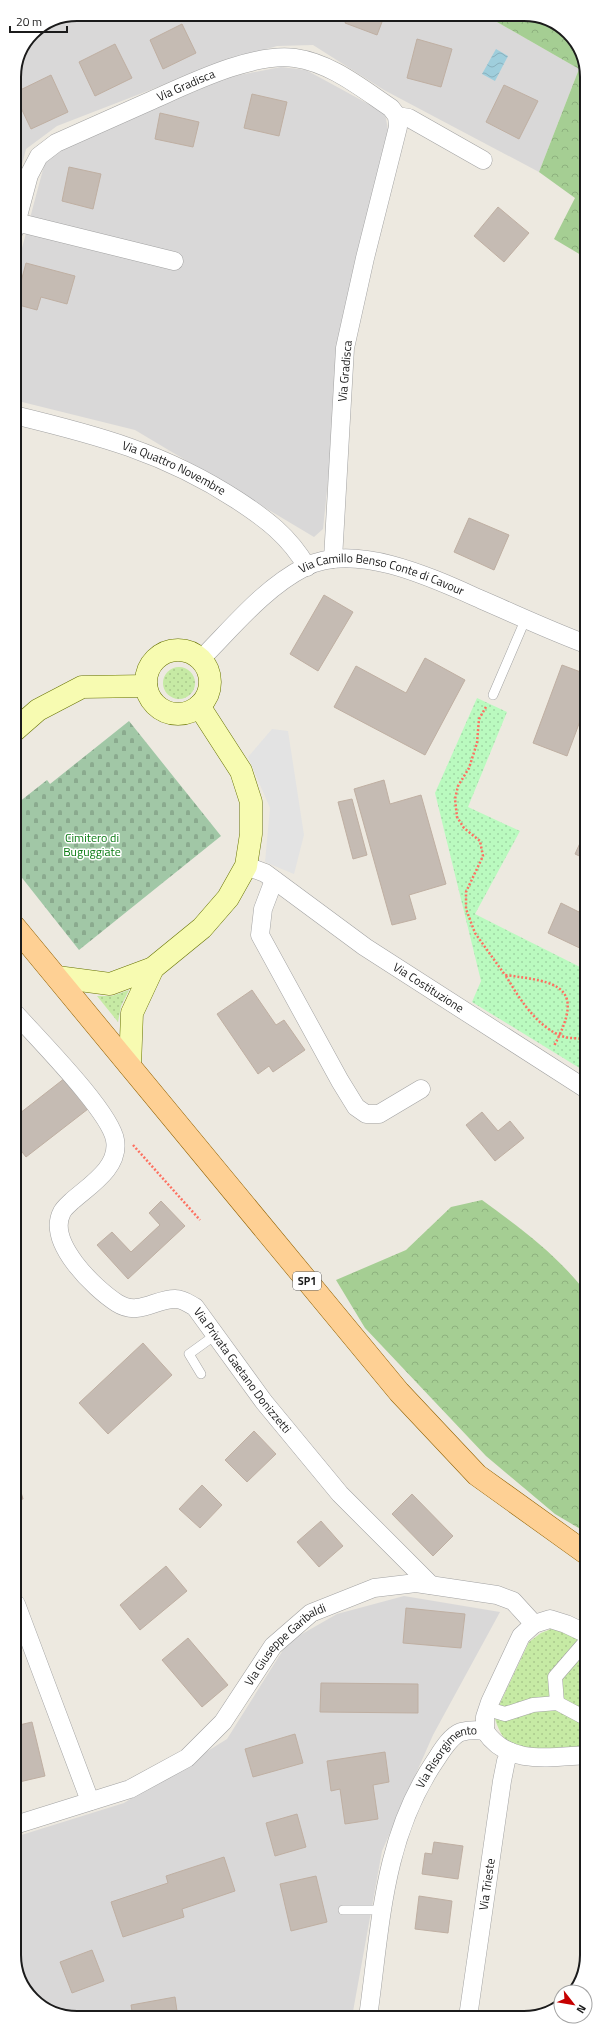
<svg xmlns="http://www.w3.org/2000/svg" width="601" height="2032" font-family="'Titillium Web',sans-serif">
<defs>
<pattern id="grass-dots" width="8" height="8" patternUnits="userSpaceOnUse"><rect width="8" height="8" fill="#c6eaa4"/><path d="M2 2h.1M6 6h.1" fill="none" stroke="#aac88d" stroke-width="1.8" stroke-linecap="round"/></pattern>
<pattern id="forest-crowns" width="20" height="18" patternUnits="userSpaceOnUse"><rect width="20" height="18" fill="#a5ce93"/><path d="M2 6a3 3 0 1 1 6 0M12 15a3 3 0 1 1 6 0" fill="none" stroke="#8db07e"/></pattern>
<pattern id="cemetery-stones" width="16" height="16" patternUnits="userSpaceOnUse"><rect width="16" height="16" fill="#a1c7a6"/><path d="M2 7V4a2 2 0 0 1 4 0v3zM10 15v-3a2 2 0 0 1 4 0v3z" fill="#8aaa8e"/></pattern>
<pattern id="park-dots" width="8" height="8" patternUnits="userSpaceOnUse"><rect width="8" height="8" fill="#bafabf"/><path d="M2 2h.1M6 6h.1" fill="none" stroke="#9fd6a4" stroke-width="1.8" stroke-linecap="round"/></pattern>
<pattern id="water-waves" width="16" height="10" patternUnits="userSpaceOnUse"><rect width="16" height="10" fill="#9fcedc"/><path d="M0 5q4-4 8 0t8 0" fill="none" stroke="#88b0bc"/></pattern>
</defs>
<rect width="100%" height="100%" fill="#ede9e0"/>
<g fill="#d9d8d8">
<polygon points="77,14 483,14 579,69 539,172 384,90 313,45 277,46 220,63 57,126 26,149 14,196 14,77 33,32"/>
<polygon points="281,67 306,70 385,113 388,130 345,318 323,529 314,537 135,430 14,400 14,278 45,162 74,142 229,77"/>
<polygon points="404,1596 500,1612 433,1735 382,1851 352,2017 73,2018 35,2002 15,1968 15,1837 124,1803 227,1739 288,1642 337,1614"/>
</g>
<g fill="url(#grass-dots)">
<circle cx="179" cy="683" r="16"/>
<polygon points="129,990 121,1006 118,1022 97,996 112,996"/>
<path d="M 551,1629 L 565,1630 L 587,1642 L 577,1658 L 587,1664 L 587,1747 C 567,1747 523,1755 507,1741 C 500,1734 497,1725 494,1716 L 529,1642 L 541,1633 Z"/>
</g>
<g fill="url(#forest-crowns)">
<polygon points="483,14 532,15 566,30 586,64 586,258 554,239 575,198 539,172 579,69"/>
<path d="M 482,1200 C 520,1228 558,1255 587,1294 L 587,1533 L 555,1514 L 486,1456 L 365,1328 L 336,1280 L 406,1250 L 451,1207 Z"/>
</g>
<polygon fill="url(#cemetery-stones)" points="129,721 221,836 79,950 15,869 14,806 47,780 50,784"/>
<polygon fill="url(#park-dots)" points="477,698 507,712 468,807 520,831 475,914 586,970 586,1072 472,1002 481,981 435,793"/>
<polygon fill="#e3e3e3" points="272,729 288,731 304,835 294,874 265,862 270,808 248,757"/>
<polygon fill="url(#water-waves)" points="496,49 508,56 495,81 482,74"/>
<g fill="#c5bbb3" stroke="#bfafa2">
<polygon points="348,14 385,14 377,35 345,23"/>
<polygon points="182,24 196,53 163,69 150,40"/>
<polygon points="417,39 452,49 441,87 407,78"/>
<polygon points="115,44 132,78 95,96 79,62"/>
<polygon points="51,75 68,112 31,129 14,93"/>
<polygon points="504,85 538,101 519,139 486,122"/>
<polygon points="252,94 287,102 279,136 244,128"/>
<polygon points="160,113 199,122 193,147 155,139"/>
<polygon points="69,167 101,174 93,209 62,201"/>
<polygon points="498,207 529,233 504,262 474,236"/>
<polygon points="26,263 75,276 67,304 41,297 37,310 15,304"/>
<polygon points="469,518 509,535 494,570 454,552"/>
<polygon points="324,595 353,612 318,671 290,654"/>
<polygon points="425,658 465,680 425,755 334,707 356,666 406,693"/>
<polygon points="562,665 586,674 586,705 567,756 533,743"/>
<polygon points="384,780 390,804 421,795 446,884 409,895 416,919 392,925 354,789"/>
<polygon points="352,799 367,855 353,859 338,802"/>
<polygon points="586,830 586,859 575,854"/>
<polygon points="561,903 579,912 583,903 586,905 586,951 548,933"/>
<polygon points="252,990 276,1025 284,1020 305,1050 273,1072 269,1066 258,1074 217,1014"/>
<polygon points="65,1078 88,1109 26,1157 15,1143 15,1117"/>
<polygon points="482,1112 498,1131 510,1121 524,1138 495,1161 466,1125"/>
<polygon points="161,1201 185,1226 128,1279 97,1245 112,1232 131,1252 160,1225 149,1213"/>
<polygon points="143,1343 172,1375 108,1434 79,1403"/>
<polygon points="254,1431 276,1454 247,1482 225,1460"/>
<polygon points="15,1472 23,1499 15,1501"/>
<polygon points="202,1485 222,1505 200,1528 179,1509"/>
<polygon points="412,1494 453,1536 433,1556 392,1514"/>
<polygon points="321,1521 343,1546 319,1567 297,1542"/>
<polygon points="166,1566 187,1591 140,1630 120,1605"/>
<polygon points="406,1608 465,1614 461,1648 403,1643"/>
<polygon points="188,1638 228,1685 202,1707 162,1660"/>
<polygon points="321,1683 418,1684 418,1713 320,1712"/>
<polygon points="32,1722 45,1776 15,1783 15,1726"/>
<polygon points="295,1734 303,1763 253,1777 245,1749"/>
<polygon points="385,1752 389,1782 373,1785 378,1819 345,1824 340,1789 331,1791 327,1761"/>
<polygon points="297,1814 306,1847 275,1856 266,1823"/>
<polygon points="434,1842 463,1846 458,1879 422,1874 425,1853 432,1854"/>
<polygon points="224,1857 235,1891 182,1909 184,1917 123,1937 111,1902 168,1883 166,1876"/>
<polygon points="316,1876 327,1922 291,1931 280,1884"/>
<polygon points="419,1896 452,1901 448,1933 415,1929"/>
<polygon points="92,1950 104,1981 72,1993 60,1962"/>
<polygon points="175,1997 178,2018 133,2018 131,2005"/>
</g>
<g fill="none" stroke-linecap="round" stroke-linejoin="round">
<g stroke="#a2a2a2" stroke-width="10">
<g id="service">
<polyline points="493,695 526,618"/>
<polyline points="201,1374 189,1354 214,1336"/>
<polyline points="343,1910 382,1910"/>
</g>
</g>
<g stroke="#a2a2a2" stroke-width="15">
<g id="pedestrian">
<polyline points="557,1703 555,1677 587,1640"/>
<polyline points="488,1709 505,1714 533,1705 557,1703 587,1719"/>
</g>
</g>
<g stroke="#a2a2a2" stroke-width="19">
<g id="minor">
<polyline points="397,116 409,118 483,160"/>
<polyline points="16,222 174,261"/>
<path id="s1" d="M 14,231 L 29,175 L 39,156 L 56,143 C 87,129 117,116 148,102 C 187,85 252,52 295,58 C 331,63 361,88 391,108 L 397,116 L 398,127 L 365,258 L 345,348 L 333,559"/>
<path id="s2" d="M 14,415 C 97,435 165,453 237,500 C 266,519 289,536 307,567"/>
<path id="s3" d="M 201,659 C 233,627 264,588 305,567 C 356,541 435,579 482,600 C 517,615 551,631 586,644"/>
<path id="s4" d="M 246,866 L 265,873 L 365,947 L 586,1089"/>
<polyline points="274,880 263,909 260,935 340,1081 356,1107 366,1114 379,1114 421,1089"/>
<path id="s5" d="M 15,1013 C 37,1038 110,1111 115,1140 C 120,1167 90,1185 72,1201 C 69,1204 64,1208 62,1212 C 46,1242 94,1288 117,1303 C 139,1317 156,1298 176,1299 C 183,1299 189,1304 195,1307 L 264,1402 L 340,1494 L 431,1585"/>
<polyline points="16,1604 90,1801"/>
<polyline points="485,1731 485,1717 490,1702 521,1636 534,1624 550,1619 566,1624 587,1634"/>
<path d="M 485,1731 C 508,1766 550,1757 587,1755"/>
<path id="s6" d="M 15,1825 L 130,1789 L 187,1758 L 223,1722 L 273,1646 L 311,1613 L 374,1588 L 416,1583 L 497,1595 L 513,1601 L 534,1624"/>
<path id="s7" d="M 368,2017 C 381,1926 382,1840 435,1761 C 441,1752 450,1736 461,1732 C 469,1730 477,1730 485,1731"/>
<path id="s8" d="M 468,2017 L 502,1781 L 506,1761 L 511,1752"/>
</g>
</g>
<g stroke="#667202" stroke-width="23">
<g id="secondary">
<circle cx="178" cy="682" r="32"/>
<polyline points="14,731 38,710 82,687 146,686"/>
<polyline points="57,977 110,984 153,968 202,928 228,898 246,866 251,834 251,802 241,771 199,706"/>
<polyline points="130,1066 132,1013 153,968"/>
</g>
</g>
<g stroke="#926200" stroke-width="23">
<polyline id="primary" points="15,927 399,1392 477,1475 587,1554"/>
</g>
<g stroke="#fd7161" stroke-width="2.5" stroke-dasharray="2 2" stroke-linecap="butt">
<path d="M 486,707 L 479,719 L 477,743 L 469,768 L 458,786 L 455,799 L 457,817 L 464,828 L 480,841 L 483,856 L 466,892 L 466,909 L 475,933 L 505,975 C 559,982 586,986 554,1046"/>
<path d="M 506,976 C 519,998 535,1024 559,1035 C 567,1039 578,1038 586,1039"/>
<polyline points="133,1145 200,1220"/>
</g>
<use href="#service" stroke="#fff" stroke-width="9"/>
<use href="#pedestrian" stroke="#fff" stroke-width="14"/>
<use href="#minor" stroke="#fff" stroke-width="18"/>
<use href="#secondary" stroke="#f7fbb1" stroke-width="22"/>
<use href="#primary" stroke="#fed094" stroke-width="22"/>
</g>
<g text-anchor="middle" stroke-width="3" stroke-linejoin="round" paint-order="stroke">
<rect fill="#fff" stroke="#5f5f5f" stroke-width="1" x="293" y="1272" width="28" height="18" rx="3"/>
<g font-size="11" font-weight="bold" fill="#1b1b1b">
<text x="307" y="1285">SP1</text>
</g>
<g font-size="12" fill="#1b1b1b" stroke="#fff">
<text dy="4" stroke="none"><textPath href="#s1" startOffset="243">Via Gradisca</textPath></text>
<text transform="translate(345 371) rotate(-85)" y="4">Via Gradisca</text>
<text dy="4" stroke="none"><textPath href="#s2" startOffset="169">Via Quattro Novembre</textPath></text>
<text dy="4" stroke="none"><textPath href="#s3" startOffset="219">Via Camillo Benso Conte di Cavour</textPath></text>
<text dy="4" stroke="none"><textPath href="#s4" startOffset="220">Via Costituzione</textPath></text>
<text dy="4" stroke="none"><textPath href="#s5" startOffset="531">Via Privata Gaetano Donizzetti</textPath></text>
<text dy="4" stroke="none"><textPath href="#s6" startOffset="337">Via Giuseppe Garibaldi</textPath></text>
<text dy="4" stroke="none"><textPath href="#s7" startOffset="280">Via Risorgimento</textPath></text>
<text dy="4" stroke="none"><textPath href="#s8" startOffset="134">Via Trieste</textPath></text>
</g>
<g font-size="12" fill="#097a12" stroke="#fff">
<text x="92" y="842">Cimitero di<tspan x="92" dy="14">Buguggiate</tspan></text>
</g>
</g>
<path d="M0 0H601V2032H0ZM77 21H524A56 56 0 0 1 580 77V1955A56 56 0 0 1 524 2011H77A56 56 0 0 1 21 1955V77A56 56 0 0 1 77 21Z" fill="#fff" fill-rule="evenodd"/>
<path fill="none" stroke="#1b1b1b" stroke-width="2" d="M77 21H524A56 56 0 0 1 580 77V1955A56 56 0 0 1 524 2011H77A56 56 0 0 1 21 1955V77A56 56 0 0 1 77 21Z"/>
<g transform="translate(573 2004) rotate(121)"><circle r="19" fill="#ffffff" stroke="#a4a4a4"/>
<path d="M0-3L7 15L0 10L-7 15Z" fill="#c60000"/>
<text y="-6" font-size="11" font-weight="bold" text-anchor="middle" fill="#1b1b1b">N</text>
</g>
<path d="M10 26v6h57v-6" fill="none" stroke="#1b1b1b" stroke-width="2"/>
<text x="16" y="26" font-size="12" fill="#1b1b1b" stroke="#ffffff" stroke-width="3" paint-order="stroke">20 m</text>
</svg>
